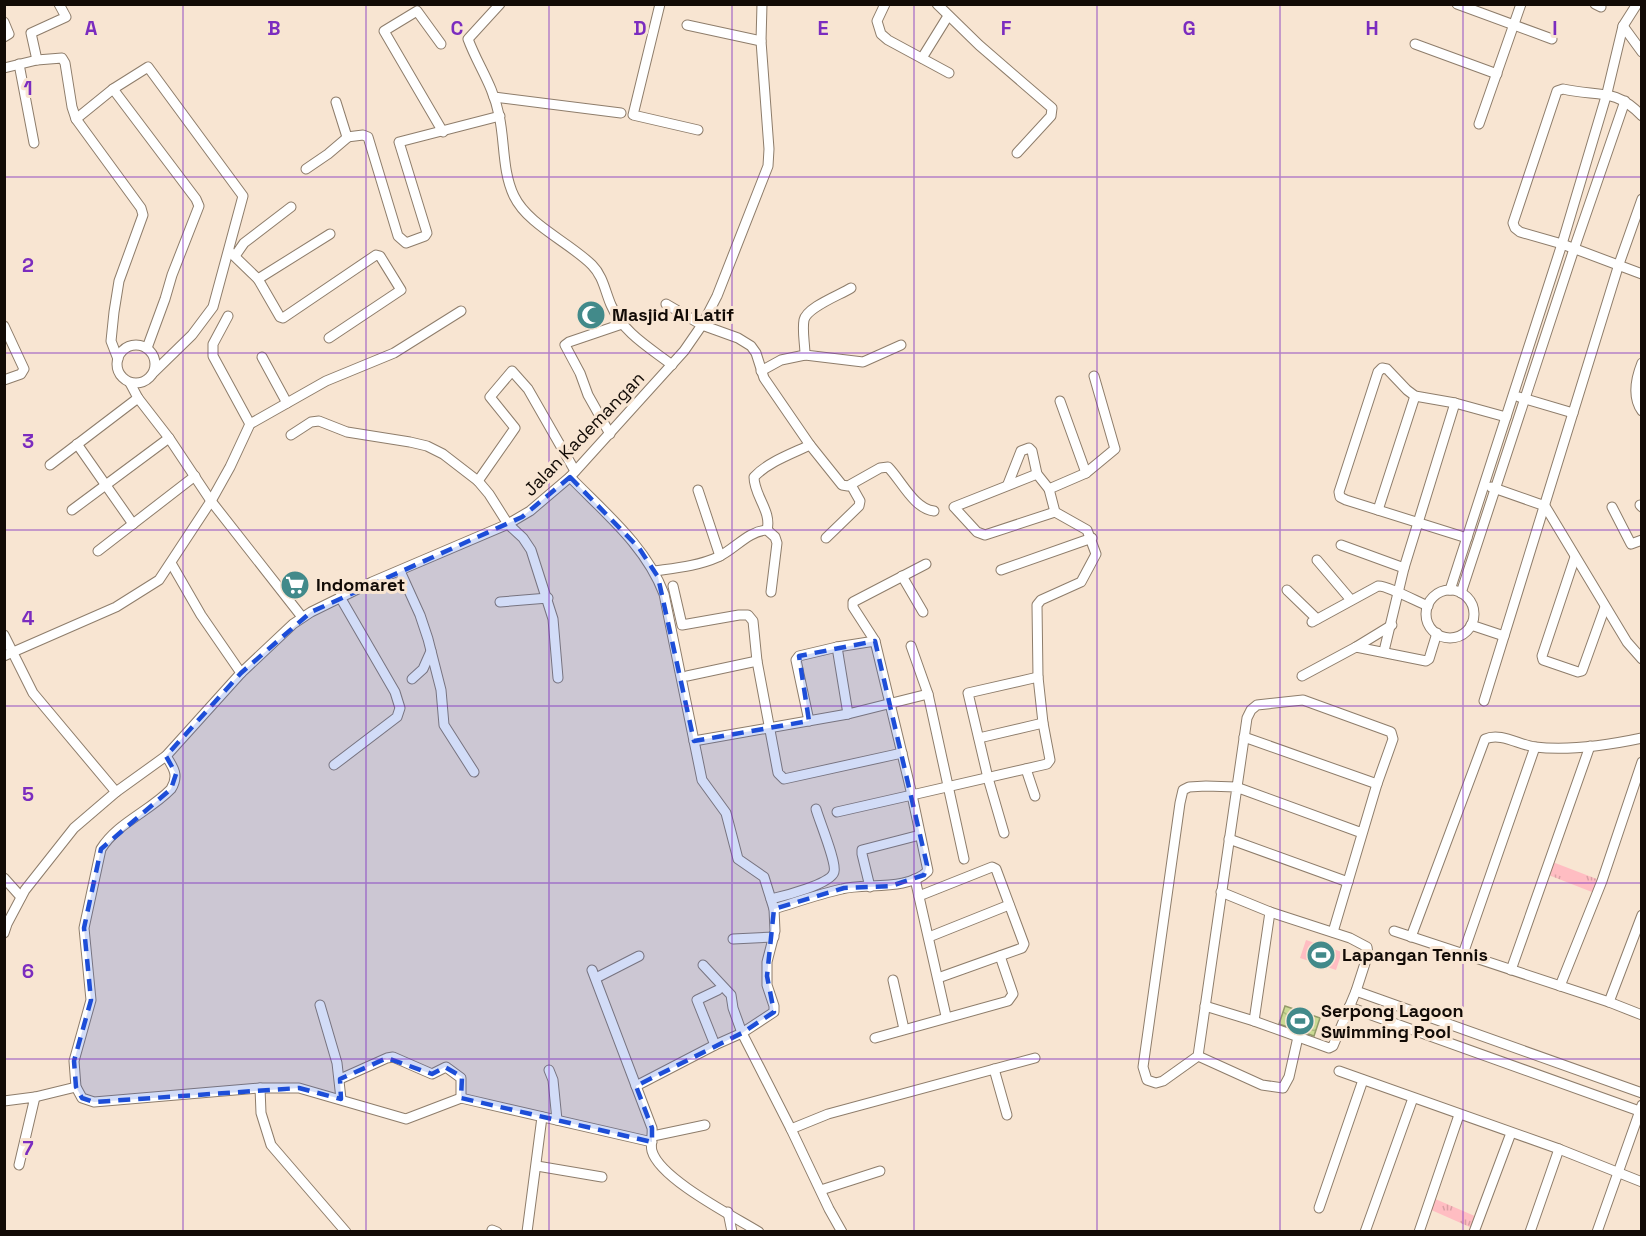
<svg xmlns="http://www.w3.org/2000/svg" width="1646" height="1236" font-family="'Space Grotesk',sans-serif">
<defs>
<pattern id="park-tufts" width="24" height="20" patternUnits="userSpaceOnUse" patternTransform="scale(1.5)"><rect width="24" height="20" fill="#ffbdc2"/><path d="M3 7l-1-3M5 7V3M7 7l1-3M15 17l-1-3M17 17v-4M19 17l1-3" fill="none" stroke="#daa1a5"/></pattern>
<pattern id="water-waves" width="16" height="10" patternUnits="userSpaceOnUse" patternTransform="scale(1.5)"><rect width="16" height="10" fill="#cbda93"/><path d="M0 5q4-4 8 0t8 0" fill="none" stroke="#adba7d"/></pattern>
</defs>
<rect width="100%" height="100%" fill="#f8e5d2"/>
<polygon fill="#ffbdc2" points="1306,940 1342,952 1336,970 1300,958"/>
<g fill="url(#park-tufts)">
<polygon points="1550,861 1602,881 1597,894 1546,874"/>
<polygon points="1433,1198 1477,1217 1472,1228 1429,1209"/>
</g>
<polygon fill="url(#water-waves)" stroke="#949c69" stroke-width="1.5" points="1285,1006 1320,1018 1314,1036 1279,1024"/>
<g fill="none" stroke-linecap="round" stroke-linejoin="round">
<g stroke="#8e7d6b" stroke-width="11">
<g id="street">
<path d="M 500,4 L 468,39 C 478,66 493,85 499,115 C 505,141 502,171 514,196 C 528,225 569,242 592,265 C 603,276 605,291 611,305 C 623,333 650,348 672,365"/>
<polyline points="660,4 633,115 698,130"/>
<polyline points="885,4 877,21 881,34 888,40 949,73"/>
<polyline points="937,4 979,45 1052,108 1051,116 1017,153"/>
<polyline points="1457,4 1552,39"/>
<polyline points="1595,4 1601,7"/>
<polyline points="4,22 9,34 4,37"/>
<polyline points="687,25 761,41"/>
<polyline points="1623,26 1642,52"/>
<polyline points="441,44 417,11 384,31 443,132"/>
<polyline points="1415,44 1497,74"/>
<polyline points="922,58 948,16"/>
<polyline points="37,60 31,33 66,17 59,4"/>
<polyline points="19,64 34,143"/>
<polyline points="4,68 37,60 62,58 65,63 72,107 76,119 141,208 143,215 119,281 114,312 111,341 118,359"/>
<polyline points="113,89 196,199 199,206 172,275 165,299 147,348"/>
<polyline points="494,97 621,113"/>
<polyline points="336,102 347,137 363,135 368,137 398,236 406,243 425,236 427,233 399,142 500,116"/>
<path d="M 1642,116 C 1615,87 1597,97 1563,89 L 1557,91 L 1513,223 L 1515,228 L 1520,232 L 1562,244 L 1642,274"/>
<polyline points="76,119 113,89 148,67 243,196 213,307 192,335 154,372"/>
<polyline points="1479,124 1521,4"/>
<polyline points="306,169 328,154 348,137"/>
<polyline points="229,251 258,279 280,317 283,318 376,255 380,256 401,290 329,338"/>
<polyline points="235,256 244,243 291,207"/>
<polyline points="258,279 330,234"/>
<path d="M 666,304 L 702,325 L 738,338 L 751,346 L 756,353 L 764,378 L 810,445 L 842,485 L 848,486 L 880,468 L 888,467 C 901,480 914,509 934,511"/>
<polyline points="228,316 213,344 213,356 250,424"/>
<polyline points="4,326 24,369 21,374 4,380"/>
<circle cx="136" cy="364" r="19"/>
<polyline points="805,355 863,362 901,345"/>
<polyline points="262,357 287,403"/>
<path d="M 1642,363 C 1636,378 1632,397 1642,411"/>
<path d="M 761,371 L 781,360 L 805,355 C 805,344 802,331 804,320 C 807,307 840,295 851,288"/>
<polyline points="130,383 138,398 169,438 211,501 302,617"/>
<polyline points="1519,397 1573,413"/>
<polyline points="1060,401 1086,473"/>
<polyline points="610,434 588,395 580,373 565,345 569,342 622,324"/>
<polyline points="291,435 311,422 319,421 347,432 410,442 427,446 443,454 478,481 489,494 508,524 523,538 531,550 553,619 558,678"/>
<polyline points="77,444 133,524"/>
<polyline points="50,465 138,398"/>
<polyline points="1037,474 954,507 977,532 985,535 1055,512"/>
<path d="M 570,477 C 605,513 646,546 664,594 L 702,780 L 726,813 L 738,859 L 764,877 L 774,909 L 775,931 L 767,962 L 767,985 L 774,1006 L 774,1012 L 742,1033 L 715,1045 L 636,1086"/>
<polyline points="478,481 515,428 490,397 512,371 528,389 575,471"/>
<polyline points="1008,484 1021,451 1029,448 1032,451 1037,474 1049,489"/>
<polyline points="1491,487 1545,506 1627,642 1642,659"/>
<polyline points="698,490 720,556"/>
<polyline points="1640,505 1642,507"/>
<polyline points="1612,507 1631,544 1642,540"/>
<polyline points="72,510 169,438"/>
<polyline points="1378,510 1415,396"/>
<path d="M 767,530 C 772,511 754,496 754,477 C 768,462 791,454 810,445"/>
<polyline points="826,538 859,506 860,501 851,485"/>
<polyline points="1467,538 1346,500 1340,497 1339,492 1378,372 1382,368 1387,369 1407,390 1415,396 1455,403 1506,417"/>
<polyline points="1341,545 1404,568"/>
<polyline points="98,551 195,476"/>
<polyline points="1575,557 1542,656 1543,660 1578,672 1582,671 1605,607"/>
<polyline points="1317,560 1351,600"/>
<polyline points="171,563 201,615 241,673"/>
<polyline points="1001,570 1092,538"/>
<polyline points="400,571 420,615 428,639 441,690 444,725 474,772"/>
<path d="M 655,571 C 676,568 698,566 718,557 C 735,549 748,531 767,530 L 775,537 L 777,543 L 771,592"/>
<polyline points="902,576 923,612"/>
<polyline points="673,586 682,625 739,615 748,615 753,621 757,661 778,773 784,779 902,753"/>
<polyline points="1287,590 1317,619"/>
<polyline points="1450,590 1562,244 1607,93 1623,26 1637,4"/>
<circle cx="1450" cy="614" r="24"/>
<polyline points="1461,593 1574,249 1625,101"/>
<polyline points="500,602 548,598"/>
<path d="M 1312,622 L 1378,586 C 1386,585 1418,602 1428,606"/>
<polyline points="1471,625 1504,636"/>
<polyline points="4,635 33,693 116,792"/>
<polyline points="875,641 853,607 853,602 926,564"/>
<polyline points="911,646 928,694"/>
<polyline points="837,647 848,714"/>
<polyline points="1356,647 1426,661 1429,659 1437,633"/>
<polyline points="1384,651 1404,568 1455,403"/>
<polyline points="4,656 116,607 159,580 211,501 230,467 250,424 326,381 394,353 461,311"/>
<polyline points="687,676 757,661"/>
<polyline points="1302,676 1356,647 1392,625"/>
<polyline points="412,679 423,669 431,651"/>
<polyline points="1484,701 1619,264 1642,199"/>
<polyline points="809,721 796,660 799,656 837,647 875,641 912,795 1047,764 1050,760 1043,723 1038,677 1037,605 1041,600 1081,582 1096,554 1087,530 1055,512 1049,489 1086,473 1115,449 1094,376"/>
<polyline points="1244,737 1377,784"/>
<polyline points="979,738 1043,723"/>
<polyline points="694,741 848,714 928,694 964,859"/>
<path d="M 166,756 C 174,768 179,776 171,789 C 150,811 117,823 101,849 L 84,928 L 91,1000 L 74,1061 L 76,1087 L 82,1098 L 94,1102 L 260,1088 L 299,1088 L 406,1119 L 461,1098 L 652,1142"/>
<polyline points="334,765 397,717 400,708 395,692 340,597"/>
<polyline points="1026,769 1035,796"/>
<polyline points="1004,833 988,778 968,693 1038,677"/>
<polyline points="1229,839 1348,882"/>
<polyline points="4,878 21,897"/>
<polyline points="915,879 946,1016"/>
<polyline points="870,887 862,854 862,850 920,835"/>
<polyline points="919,896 992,867 996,869 1024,944 1022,948 938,978"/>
<path d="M 771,899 C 784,896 831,884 834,872 C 837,863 819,820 816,809"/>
<path d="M 774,909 C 797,902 819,894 842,889 C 866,883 908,891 928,871 L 912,795 L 837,812"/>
<polyline points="1394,931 1609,1002 1642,1015"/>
<polyline points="1333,932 1377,784 1393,739 1391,732 1303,700 1257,705 1251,710 1247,718 1198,1056 1163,1081 1156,1083 1147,1080 1143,1067 1180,803 1183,790 1189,787 1206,786 1236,787 1362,833"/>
<polyline points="4,933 7,924 25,890 74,828 116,792 166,756 241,673 293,624 311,612 372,582 508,524 530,511 570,477 684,351 702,325 717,296 768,166 769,149 761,41 762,4"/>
<polyline points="929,937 1009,905"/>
<path d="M 1411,937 L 1485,739 C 1501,732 1519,745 1535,747 C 1568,751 1609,745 1642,738"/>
<polyline points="733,939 774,937"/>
<polyline points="1463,954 1535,747"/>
<polyline points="703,965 731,995 733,1008 742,1033 791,1129 829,1209 842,1232"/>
<path d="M 592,970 L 652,1128 C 653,1135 650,1144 652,1151 C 660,1179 733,1216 759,1232"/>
<polyline points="1511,970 1590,746"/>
<polyline points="596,978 639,956"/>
<polyline points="893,980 904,1029"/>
<polyline points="1560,986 1602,881 1642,762"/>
<polyline points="1356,991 1642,1093"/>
<polyline points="1609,1002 1642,915"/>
<polyline points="320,1005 337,1063 341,1099"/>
<polyline points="1205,1006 1254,1021 1329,1048 1333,1046 1356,991 1368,954 1367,947 1350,938 1270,912 1221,892"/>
<polyline points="1349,1007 1642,1112"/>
<polyline points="1254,1021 1270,912"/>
<polyline points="875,1038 1008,1001 1013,994 1000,956"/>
<polyline points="715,1045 697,1000 718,990"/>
<polyline points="1198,1056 1262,1085 1283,1088 1289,1077 1298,1037"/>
<polyline points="994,1069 1007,1115"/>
<polyline points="549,1070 553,1080 557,1120"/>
<polyline points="1339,1071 1559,1149 1642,1182"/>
<polyline points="340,1079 387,1058 393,1057 432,1074 446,1067 461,1078 461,1098"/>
<polyline points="260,1088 261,1113 271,1145 346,1232"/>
<polyline points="35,1097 76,1087"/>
<polyline points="4,1101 35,1097 19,1165"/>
<polyline points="791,1129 828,1114 1035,1058"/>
<polyline points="653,1136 705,1125"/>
<polyline points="537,1166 602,1177"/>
<polyline points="821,1190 880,1171"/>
<polyline points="1319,1208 1363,1080"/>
<polyline points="728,1212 732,1232"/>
<polyline points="492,1230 497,1232"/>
<polyline points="527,1232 542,1117"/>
<polyline points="1365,1232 1413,1098"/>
<polyline points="1419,1232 1459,1115"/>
<polyline points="1474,1232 1511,1133"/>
<polyline points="1530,1232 1559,1149"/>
<polyline points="1597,1232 1642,1105"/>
</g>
</g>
<use href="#street" stroke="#fff" stroke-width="9"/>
</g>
<path fill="#1d4ed8" fill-opacity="0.2" stroke="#1d4ed8" stroke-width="4.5" stroke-dasharray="12 8" stroke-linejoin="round" d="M 570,477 L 639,548 L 658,577 L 694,741 L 809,721 L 799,656 L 875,641 L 927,865 L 924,875 L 891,886 L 844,888 L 774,909 L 767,976 L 774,1012 L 742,1033 L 636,1086 L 652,1128 L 652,1142 L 461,1098 L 462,1077 L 445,1067 L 432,1074 L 387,1058 L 340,1079 L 341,1099 L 299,1088 L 94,1102 L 82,1098 L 76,1087 L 74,1061 L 91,1000 L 84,928 L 101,849 L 171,789 L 176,774 L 166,756 L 241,673 L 311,612 L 522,517 Z"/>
<path fill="none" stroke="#7b2cbf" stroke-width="1.5" stroke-opacity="0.55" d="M 183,4 L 183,1232M 366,4 L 366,1232M 549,4 L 549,1232M 732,4 L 732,1232M 914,4 L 914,1232M 1097,4 L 1097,1232M 1280,4 L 1280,1232M 1463,4 L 1463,1232M 4,177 L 1642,177M 4,353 L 1642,353M 4,530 L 1642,530M 4,706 L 1642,706M 4,883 L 1642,883M 4,1059 L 1642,1059"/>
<defs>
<g id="mosque-disc" transform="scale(1.5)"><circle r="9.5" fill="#428a8a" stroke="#f8e5d2"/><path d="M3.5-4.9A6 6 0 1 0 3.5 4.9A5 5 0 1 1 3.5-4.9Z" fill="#fff"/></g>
<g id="supermarket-disc" transform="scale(1.5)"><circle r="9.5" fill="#428a8a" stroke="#f8e5d2"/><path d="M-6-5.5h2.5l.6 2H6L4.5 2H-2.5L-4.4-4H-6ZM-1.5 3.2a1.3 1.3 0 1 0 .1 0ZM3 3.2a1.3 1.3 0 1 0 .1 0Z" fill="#fff"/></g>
<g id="stadium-disc" transform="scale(1.5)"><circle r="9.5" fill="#428a8a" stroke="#f8e5d2"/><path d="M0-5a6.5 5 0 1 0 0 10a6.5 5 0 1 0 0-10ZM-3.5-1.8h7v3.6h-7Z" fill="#fff"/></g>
</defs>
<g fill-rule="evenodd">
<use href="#mosque-disc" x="591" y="315"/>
<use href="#supermarket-disc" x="295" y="585"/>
<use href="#stadium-disc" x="1321" y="955"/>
<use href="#stadium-disc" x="1300" y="1021"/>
</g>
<g text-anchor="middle" stroke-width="6" stroke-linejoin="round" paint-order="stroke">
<g font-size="18" font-weight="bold" fill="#120b06" stroke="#f8e5d2" text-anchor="start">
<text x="612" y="321">Masjid Al Latif</text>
<text x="316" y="591">Indomaret</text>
<text x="1342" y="961">Lapangan Tennis</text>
<text x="1321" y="1017">Serpong Lagoon<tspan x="1321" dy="21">Swimming Pool</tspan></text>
</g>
<g font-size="18" fill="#120b06" stroke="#f8e5d2">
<text transform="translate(584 434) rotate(-46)" y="6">Jalan Kademangan</text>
</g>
</g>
<g font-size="20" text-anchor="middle" font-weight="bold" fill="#7b2cbf" stroke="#f8e5d2" stroke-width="6" stroke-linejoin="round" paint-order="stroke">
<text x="91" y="35">A</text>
<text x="274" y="35">B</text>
<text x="457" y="35">C</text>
<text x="640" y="35">D</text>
<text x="823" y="35">E</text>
<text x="1006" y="35">F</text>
<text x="1189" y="35">G</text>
<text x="1372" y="35">H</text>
<text x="1555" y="35">I</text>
<text x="28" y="95">1</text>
<text x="28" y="272">2</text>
<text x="28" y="448">3</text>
<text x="28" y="625">4</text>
<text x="28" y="801">5</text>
<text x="28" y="978">6</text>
<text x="28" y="1155">7</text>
</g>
<rect width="1646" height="1236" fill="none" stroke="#120b06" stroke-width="12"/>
</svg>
